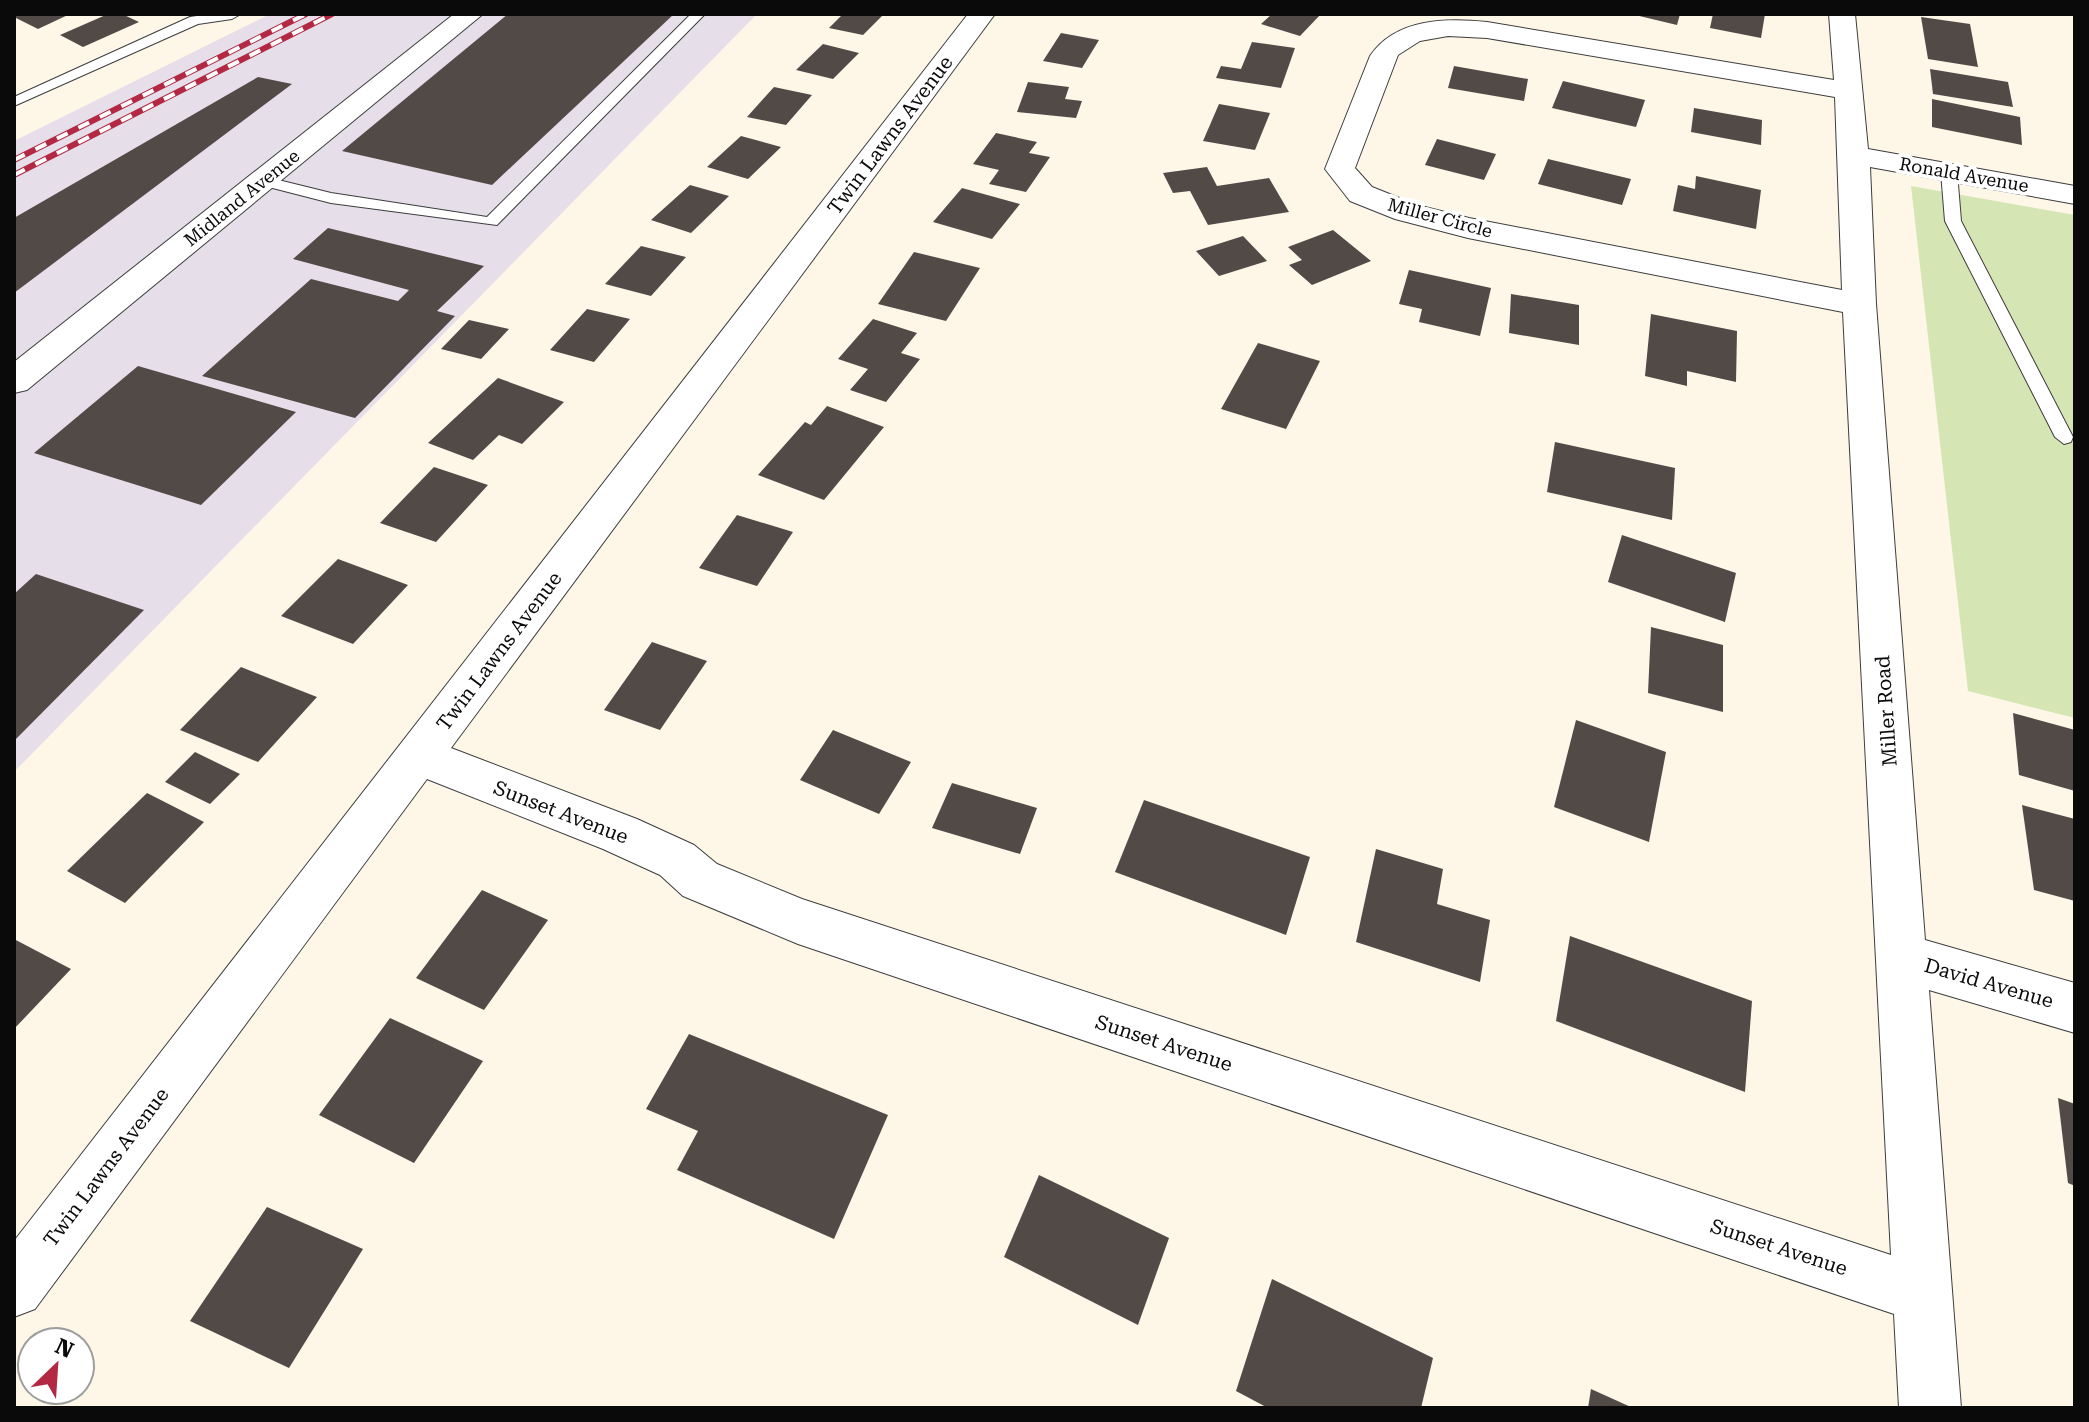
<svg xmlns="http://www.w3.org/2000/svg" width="2089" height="1422" font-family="'Roboto Serif',serif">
<rect width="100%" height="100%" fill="#fef7e8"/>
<polygon fill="#e6dee9" points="270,14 757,14 14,772 14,141"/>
<polygon fill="#d5e6b4" points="1911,186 2075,215 2075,718 1968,691"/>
<g fill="#524a47">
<polygon points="14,14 70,14 38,29 14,17"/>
<polygon points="108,14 122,14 139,22 83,47 60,35"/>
<polygon points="508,14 674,14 492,185 342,151"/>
<polygon points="843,14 884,14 863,35 829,28"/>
<polygon points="1272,14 1321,14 1300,36 1261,24"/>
<polygon points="1631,14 1680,14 1677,25"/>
<polygon points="1713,14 1765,14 1761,38 1710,28"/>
<polygon points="1921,17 1970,24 1978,67 1928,59"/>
<polygon points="1061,33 1099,40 1082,68 1043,61"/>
<polygon points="1252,42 1295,48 1281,88 1216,78 1221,66 1241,69"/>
<polygon points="823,44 859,53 833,79 796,70"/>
<polygon points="1454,66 1528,79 1524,101 1448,88"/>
<polygon points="1930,69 2008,82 2013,107 1933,94"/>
<polygon points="258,77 292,84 14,293 14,218"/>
<polygon points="1563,81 1645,100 1636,127 1552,108"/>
<polygon points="1028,82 1069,87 1065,99 1082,101 1076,118 1017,112"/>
<polygon points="774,87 812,95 786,125 747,117"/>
<polygon points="1932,99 2020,117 2022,145 1932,127"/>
<polygon points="1219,104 1270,113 1255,150 1203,141"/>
<polygon points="1694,108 1762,120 1761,145 1691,132"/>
<polygon points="996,133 1037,142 1029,153 1050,157 1026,192 989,184 999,170 973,164"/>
<polygon points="741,136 781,147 748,179 707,167"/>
<polygon points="1437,139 1496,154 1484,180 1425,165"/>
<polygon points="1548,159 1631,179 1622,205 1538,184"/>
<polygon points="1207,167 1217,186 1269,178 1289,212 1208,225 1190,191 1173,193 1163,173"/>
<polygon points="1696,176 1761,190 1756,229 1673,211 1678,185 1695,189"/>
<polygon points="690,185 729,196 691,233 651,220"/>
<polygon points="962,188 1020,204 992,239 933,222"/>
<polygon points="328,228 484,266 437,311 455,316 355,418 202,376 311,279 398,301 409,290 293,259"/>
<polygon points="1333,230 1371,261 1312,285 1289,265 1302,260 1288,247"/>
<polygon points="1243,236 1267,261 1219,276 1196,251"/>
<polygon points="641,246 686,257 651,296 605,284"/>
<polygon points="914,252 980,268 946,321 878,304"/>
<polygon points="1409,270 1491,288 1480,336 1419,322 1422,309 1399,304"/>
<polygon points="1511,294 1579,305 1579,345 1509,333"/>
<polygon points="587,309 630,319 594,362 550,350"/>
<polygon points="1651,314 1737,331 1736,382 1687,371 1687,386 1645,376"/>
<polygon points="873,319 917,333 901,353 920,359 886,402 850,390 868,369 838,359"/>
<polygon points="469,320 509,329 481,359 441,349"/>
<polygon points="1258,343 1320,361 1286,429 1221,409"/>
<polygon points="138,366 296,412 201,505 34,453"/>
<polygon points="498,378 564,402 522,444 499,435 473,460 428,443"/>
<polygon points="827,406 884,427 824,500 758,475 805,422 811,425"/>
<polygon points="1555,442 1675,468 1672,520 1547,492"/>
<polygon points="434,467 488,485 436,542 380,523"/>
<polygon points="737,515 793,532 757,586 699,568"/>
<polygon points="1622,535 1736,573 1725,622 1608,582"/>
<polygon points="338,559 408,585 353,644 281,616"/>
<polygon points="36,574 144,610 14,741 14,594"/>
<polygon points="1651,627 1723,645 1723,712 1648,693"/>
<polygon points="652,642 707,661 660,730 604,710"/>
<polygon points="241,667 317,697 258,762 180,730"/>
<polygon points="2013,713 2075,730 2075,791 2019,775"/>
<polygon points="1576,720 1666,752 1649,842 1554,807"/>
<polygon points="833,730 911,762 879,814 800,780"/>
<polygon points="195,752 240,774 210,804 165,782"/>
<polygon points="952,783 1037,808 1020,854 932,828"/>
<polygon points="147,793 204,822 125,903 67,871"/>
<polygon points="1144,800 1310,857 1286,935 1115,872"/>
<polygon points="2022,805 2075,819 2075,901 2034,890"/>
<polygon points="1376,849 1443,869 1437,904 1490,920 1480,982 1356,942"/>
<polygon points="482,890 548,920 484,1010 416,978"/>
<polygon points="1570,936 1752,1001 1745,1092 1556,1021"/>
<polygon points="14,939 71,969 14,1029"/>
<polygon points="390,1018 483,1061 414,1163 319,1115"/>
<polygon points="689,1034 888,1115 834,1239 677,1170 698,1131 646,1109"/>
<polygon points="2058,1098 2075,1104 2075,1186 2068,1183"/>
<polygon points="1039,1175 1169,1238 1138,1325 1004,1257"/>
<polygon points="267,1207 363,1249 289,1368 190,1321"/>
<polygon points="1272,1279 1433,1358 1421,1408 1268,1408 1236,1391"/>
<polygon points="1591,1389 1633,1408 1588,1408"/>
</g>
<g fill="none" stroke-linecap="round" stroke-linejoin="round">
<g stroke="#3d3d3d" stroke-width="2">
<g id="service">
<polygon points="210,14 239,15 232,19 198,24 14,106 14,97 190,17"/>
<polygon points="691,14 705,14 497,225 331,203 257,184 254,181 262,176 331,193 487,217"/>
<polygon points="1949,167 1957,172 1961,221 2073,437 2071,442 2064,444 2055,437 1945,221 1941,172"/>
</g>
</g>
<g stroke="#3d3d3d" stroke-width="2">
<g id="minor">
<polygon points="454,14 483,14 27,390 14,393 14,362"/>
<path d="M 968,14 L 995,14 L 451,748 L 637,819 L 694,845 L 717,864 L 802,899 L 1891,1255 L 1843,312 L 1468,238 L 1395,219 L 1350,201 L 1325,169 L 1370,56 C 1396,18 1446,18 1487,22 L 1834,80 L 1829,14 L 1855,14 L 1868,149 L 2075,186 L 2075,204 L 1870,167 L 1876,304 L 1925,940 L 2075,983 L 2075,1033 L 1929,990 L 1961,1408 L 1899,1408 L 1894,1314 L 798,944 L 683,896 L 660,875 L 603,849 L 427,779 L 35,1309 L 14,1317 L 14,1241 ZM 1448,36 L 1487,38 L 1835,97 L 1842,290 L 1469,218 L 1417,205 L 1372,187 L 1355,168 L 1398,55 L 1420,41 Z"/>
</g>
</g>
<use href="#service" fill="#fff" fill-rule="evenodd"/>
<use href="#minor" fill="#fff" fill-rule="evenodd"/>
<g stroke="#b32943" stroke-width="6">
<g id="rail">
<polyline points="14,160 306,14"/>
<polyline points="14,175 332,14"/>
</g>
</g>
<use href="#rail" stroke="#fff" stroke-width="4" stroke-dasharray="12" stroke-linecap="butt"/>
</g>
<g text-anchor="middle" stroke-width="8" stroke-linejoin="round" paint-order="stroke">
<g font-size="18" fill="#0a0a0a" stroke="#fff">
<text transform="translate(1964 175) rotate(10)" y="6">Ronald Avenue</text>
<text transform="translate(242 198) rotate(-39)" y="6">Midland Avenue</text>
<text transform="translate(1440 218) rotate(15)" y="6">Miller Circle</text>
</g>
<g font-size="20" fill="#0a0a0a" stroke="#fff">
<text transform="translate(890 135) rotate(-53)" y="7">Twin Lawns Avenue</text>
<text transform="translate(499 651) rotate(-53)" y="7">Twin Lawns Avenue</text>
<text transform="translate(1886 711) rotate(-94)" y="7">Miller Road</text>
<text transform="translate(561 812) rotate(21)" y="7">Sunset Avenue</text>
<text transform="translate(1989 983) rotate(16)" y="7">David Avenue</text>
<text transform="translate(1164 1043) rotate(18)" y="7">Sunset Avenue</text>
<text transform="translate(106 1167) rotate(-53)" y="7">Twin Lawns Avenue</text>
<text transform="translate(1779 1247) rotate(18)" y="7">Sunset Avenue</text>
</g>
</g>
<rect width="2089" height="1422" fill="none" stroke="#0a0a0a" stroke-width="32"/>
<g transform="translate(56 1366) rotate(25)"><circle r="38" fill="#ffffff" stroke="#9d9d9d" stroke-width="2"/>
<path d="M0-6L14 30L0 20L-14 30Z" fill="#b32943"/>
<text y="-12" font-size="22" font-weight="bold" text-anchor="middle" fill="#0a0a0a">N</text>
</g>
</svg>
